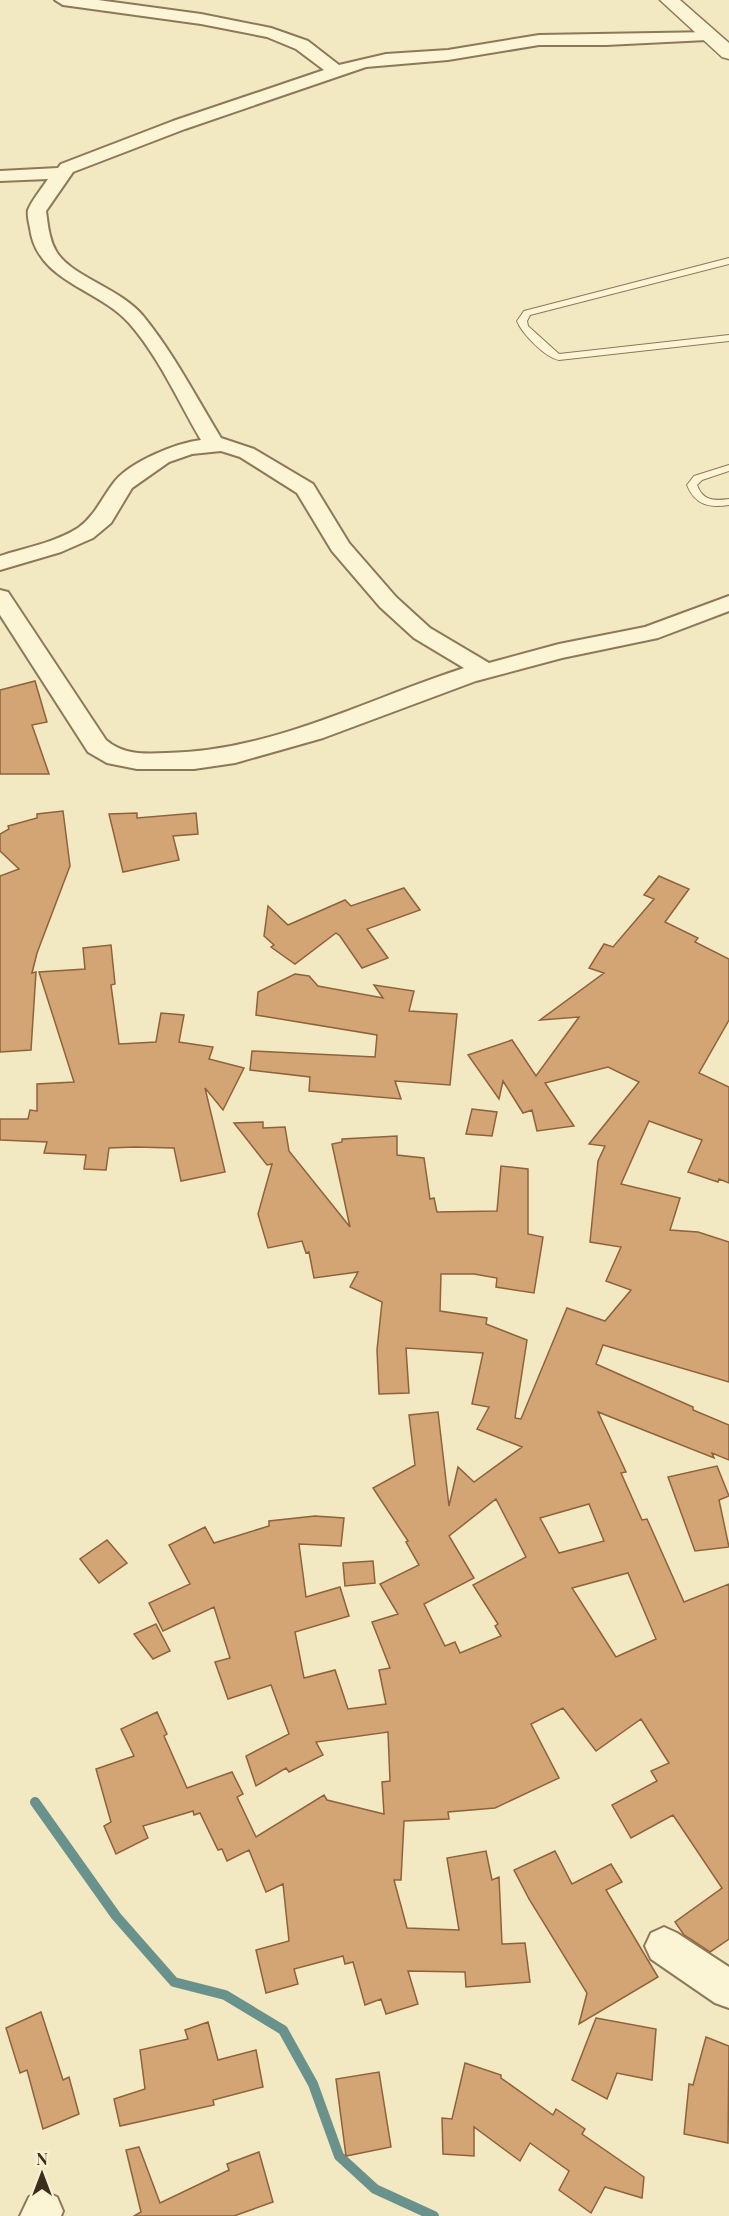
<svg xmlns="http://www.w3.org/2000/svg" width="729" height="2216" font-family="'Playfair Display',serif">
<rect width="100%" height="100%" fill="#f2e8c1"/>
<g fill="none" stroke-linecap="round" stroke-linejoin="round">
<polyline stroke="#6a928c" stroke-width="10" points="35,1802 116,1916 174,1982 225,1995 283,2030 313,2084 339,2156 375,2189 434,2216"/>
</g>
<g fill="#d3a474" stroke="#8e633b" stroke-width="1.5" fill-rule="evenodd">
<polygon points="35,681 47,722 32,725 49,774 0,774 0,690"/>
<polygon points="63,811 70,866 37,953 32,973 36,972 31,1050 0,1052 0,876 19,869 0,851 0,834 9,829 8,826 37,818 37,814"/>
<polygon points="137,813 137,818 196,813 198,834 173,836 179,860 123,872 109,814"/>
<path d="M 659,876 L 689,889 L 665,922 L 698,938 L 695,942 L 729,959 L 729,1020 L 699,1073 L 729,1087 L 729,1183 L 719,1179 L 718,1182 L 688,1172 L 702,1140 L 649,1121 L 621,1184 L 680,1198 L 670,1230 L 698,1232 L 729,1242 L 729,1382 L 603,1345 L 596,1364 L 693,1407 L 693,1410 L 729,1425 L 729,1460 L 712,1453 L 714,1458 L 598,1412 L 626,1472 L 621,1473 L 642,1520 L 647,1519 L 684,1602 L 729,1584 L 729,1939 L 710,1952 L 684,1935 L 675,1922 L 722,1888 L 673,1815 L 631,1838 L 612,1805 L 657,1781 L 651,1771 L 669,1763 L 641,1719 L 596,1751 L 563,1708 L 531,1724 L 559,1778 L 495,1808 L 448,1812 L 449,1819 L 404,1821 L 401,1880 L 394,1880 L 407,1928 L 459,1930 L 447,1858 L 486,1851 L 492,1880 L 499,1877 L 502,1944 L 525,1943 L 530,1982 L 466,1987 L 465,1972 L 408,1971 L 418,2004 L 386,2014 L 381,1999 L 365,2005 L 353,1962 L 345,1964 L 343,1956 L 294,1969 L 298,1984 L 266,1993 L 256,1950 L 289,1941 L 283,1884 L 266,1892 L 249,1850 L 227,1861 L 222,1849 L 218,1850 L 200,1813 L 194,1815 L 193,1811 L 143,1826 L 148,1838 L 116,1854 L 104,1826 L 111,1822 L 96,1769 L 134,1756 L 121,1729 L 157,1712 L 167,1734 L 164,1736 L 187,1788 L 232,1772 L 243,1794 L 237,1797 L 256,1837 L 324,1795 L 327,1800 L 384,1814 L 382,1782 L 390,1781 L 388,1732 L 316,1742 L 323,1755 L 289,1772 L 286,1768 L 256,1786 L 246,1756 L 289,1734 L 271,1685 L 228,1699 L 215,1662 L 230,1658 L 214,1607 L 163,1631 L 149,1603 L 190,1584 L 169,1545 L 205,1527 L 214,1543 L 269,1526 L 269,1521 L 315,1516 L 344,1518 L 341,1546 L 299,1544 L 306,1597 L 340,1587 L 349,1616 L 295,1632 L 304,1678 L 335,1670 L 348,1709 L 386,1704 L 379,1670 L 390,1668 L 372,1622 L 398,1614 L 380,1584 L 419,1565 L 406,1542 L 408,1541 L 373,1488 L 415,1465 L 409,1415 L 438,1412 L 449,1506 L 458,1467 L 474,1482 L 522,1447 L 477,1429 L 489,1407 L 472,1404 L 483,1353 L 406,1348 L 409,1393 L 379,1394 L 377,1350 L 382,1302 L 350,1287 L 358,1272 L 314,1278 L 309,1252 L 306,1253 L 302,1241 L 268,1248 L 258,1214 L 272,1164 L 267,1165 L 234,1123 L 263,1122 L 263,1128 L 285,1127 L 289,1151 L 350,1227 L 332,1144 L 342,1142 L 342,1139 L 397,1136 L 397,1155 L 424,1158 L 430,1199 L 434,1198 L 437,1212 L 497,1211 L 501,1166 L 528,1169 L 528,1234 L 543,1237 L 534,1293 L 496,1287 L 497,1278 L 474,1274 L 441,1274 L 440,1311 L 487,1318 L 486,1324 L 527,1340 L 515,1418 L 521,1419 L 567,1308 L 605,1321 L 631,1290 L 606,1281 L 621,1247 L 590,1242 L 598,1161 L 605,1146 L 589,1144 L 639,1082 L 608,1067 L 545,1083 L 574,1126 L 537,1131 L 532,1110 L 523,1113 L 503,1081 L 499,1099 L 468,1055 L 512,1040 L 536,1076 L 579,1017 L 540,1020 L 604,973 L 589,968 L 604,944 L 613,947 L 654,899 L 644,895 ZM 496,1499 L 526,1557 L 473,1585 L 498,1624 L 495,1626 L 501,1636 L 460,1653 L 455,1642 L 445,1646 L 424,1604 L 474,1578 L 449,1536 ZM 589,1504 L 604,1541 L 559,1553 L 540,1518 ZM 628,1573 L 656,1639 L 616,1657 L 572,1588 Z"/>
<polygon points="404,888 420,910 367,929 388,958 362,968 340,936 336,933 295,964 271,947 274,945 264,936 268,906 288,925 345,900 351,906"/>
<polygon points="111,945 115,984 111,985 119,1044 156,1042 161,1013 184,1015 179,1042 213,1047 209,1059 244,1068 223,1110 205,1088 225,1172 181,1181 174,1148 135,1147 109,1148 106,1170 84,1169 86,1155 44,1153 47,1142 0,1140 0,1119 28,1119 30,1110 37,1111 37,1084 74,1082 39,972 85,969 83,948"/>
<polygon points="295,974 309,976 318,986 383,998 374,985 414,991 409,1011 457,1014 450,1085 395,1081 401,1099 309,1091 310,1077 250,1070 252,1051 375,1057 377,1035 256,1015 258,992"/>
<polygon points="472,1109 497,1112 492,1136 466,1134"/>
<polygon points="717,1466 729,1496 719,1500 729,1547 695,1551 668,1477"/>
<polygon points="107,1540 127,1563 99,1583 80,1559"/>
<polygon points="373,1561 375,1583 345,1586 343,1563"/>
<polygon points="156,1624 170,1651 153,1659 134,1634"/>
<polygon points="555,1851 572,1884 611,1864 622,1882 606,1890 658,1977 579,2024 587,1993 529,1899 514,1870"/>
<polygon points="41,2012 63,2080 69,2077 79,2114 43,2129 27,2070 20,2073 6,2028"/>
<polygon points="596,2018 656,2029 652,2080 617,2073 607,2099 572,2080"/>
<polygon points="208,2022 218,2060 256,2050 263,2087 213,2100 214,2105 120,2126 114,2099 145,2089 140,2050 188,2039 185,2030"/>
<polygon points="706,2037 729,2046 728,2143 684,2134 689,2084 693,2085"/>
<polygon points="465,2063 501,2075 501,2078 553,2115 556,2109 585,2129 582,2134 644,2177 642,2198 605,2187 591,2213 559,2190 569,2171 530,2143 520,2161 474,2127 474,2156 443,2154 442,2118 452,2119"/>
<polygon points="379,2072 391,2147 346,2156 336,2079"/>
<polygon points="139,2147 160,2203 229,2170 227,2164 259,2152 273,2202 234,2216 134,2216 141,2212 126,2150"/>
</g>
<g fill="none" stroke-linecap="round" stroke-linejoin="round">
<g stroke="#8d7857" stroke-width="2">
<g id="service">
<path d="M 729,258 L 729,264 L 530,315 L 527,321 L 528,326 L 559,354 L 729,335 L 729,341 L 559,360 C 546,358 522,334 517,321 L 524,311 Z"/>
<path d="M 729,465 L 729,471 L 702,480 L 697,485 C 703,501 714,501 729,499 L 729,505 C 709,508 695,505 687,485 L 694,476 Z"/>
</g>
</g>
<g stroke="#8d7857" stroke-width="4">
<g id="minor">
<path d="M 55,0 L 98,0 L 201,14 L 271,28 L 308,41 L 339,65 L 386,54 L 448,50 L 539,35 L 713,32 L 715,35 L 713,38 L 707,40 L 606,45 L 539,45 L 448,60 L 366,67 L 185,129 L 73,172 L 46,211 C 48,225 49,239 56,251 C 71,277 121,288 144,317 C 174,354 196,397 221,438 L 254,449 L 313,484 L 349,543 L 396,597 L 430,628 L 489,663 L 559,644 L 645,627 L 729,596 L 729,611 L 658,638 L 562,658 L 476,681 L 323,738 L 235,763 L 194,769 L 137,769 L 107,763 L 88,752 L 0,615 L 0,590 L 8,592 L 106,740 C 123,755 145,754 166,753 C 273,751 365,700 464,668 L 414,638 L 380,607 L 332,551 L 297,493 L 240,457 L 221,451 L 192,454 L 169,462 L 132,488 L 111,523 L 93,538 L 61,552 L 0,570 L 0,556 C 25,548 56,542 78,528 C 96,515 102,497 115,481 C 132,461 176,443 201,440 C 178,401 159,357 129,323 C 98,288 37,282 30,228 C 29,223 27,215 28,210 C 32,200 42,188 48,179 L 0,181 L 0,171 L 58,168 L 61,164 L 173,121 L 324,70 L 296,49 L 267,37 L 201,24 L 63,5 Z"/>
<polygon points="664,1927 677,1933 729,1967 729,2008 715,2003 651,1959 645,1946 651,1933"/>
<polygon points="43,2191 57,2197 63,2211 61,2216 20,2216 29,2197"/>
</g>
</g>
<g stroke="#8d7857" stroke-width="3">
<polygon id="tertiary" points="660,0 680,0 729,43 729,59 722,57"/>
</g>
<use href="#service" fill="#fbf4d5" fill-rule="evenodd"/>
<use href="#minor" fill="#fbf4d5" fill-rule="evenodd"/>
<use href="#tertiary" fill="#fbf4d5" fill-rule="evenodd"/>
</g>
<g transform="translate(42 2174)" stroke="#f8f1d1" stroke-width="4.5" paint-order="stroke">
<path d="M0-4.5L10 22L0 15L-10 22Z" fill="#3b2e1c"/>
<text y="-9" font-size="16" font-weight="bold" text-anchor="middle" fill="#3b2e1c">N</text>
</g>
</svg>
